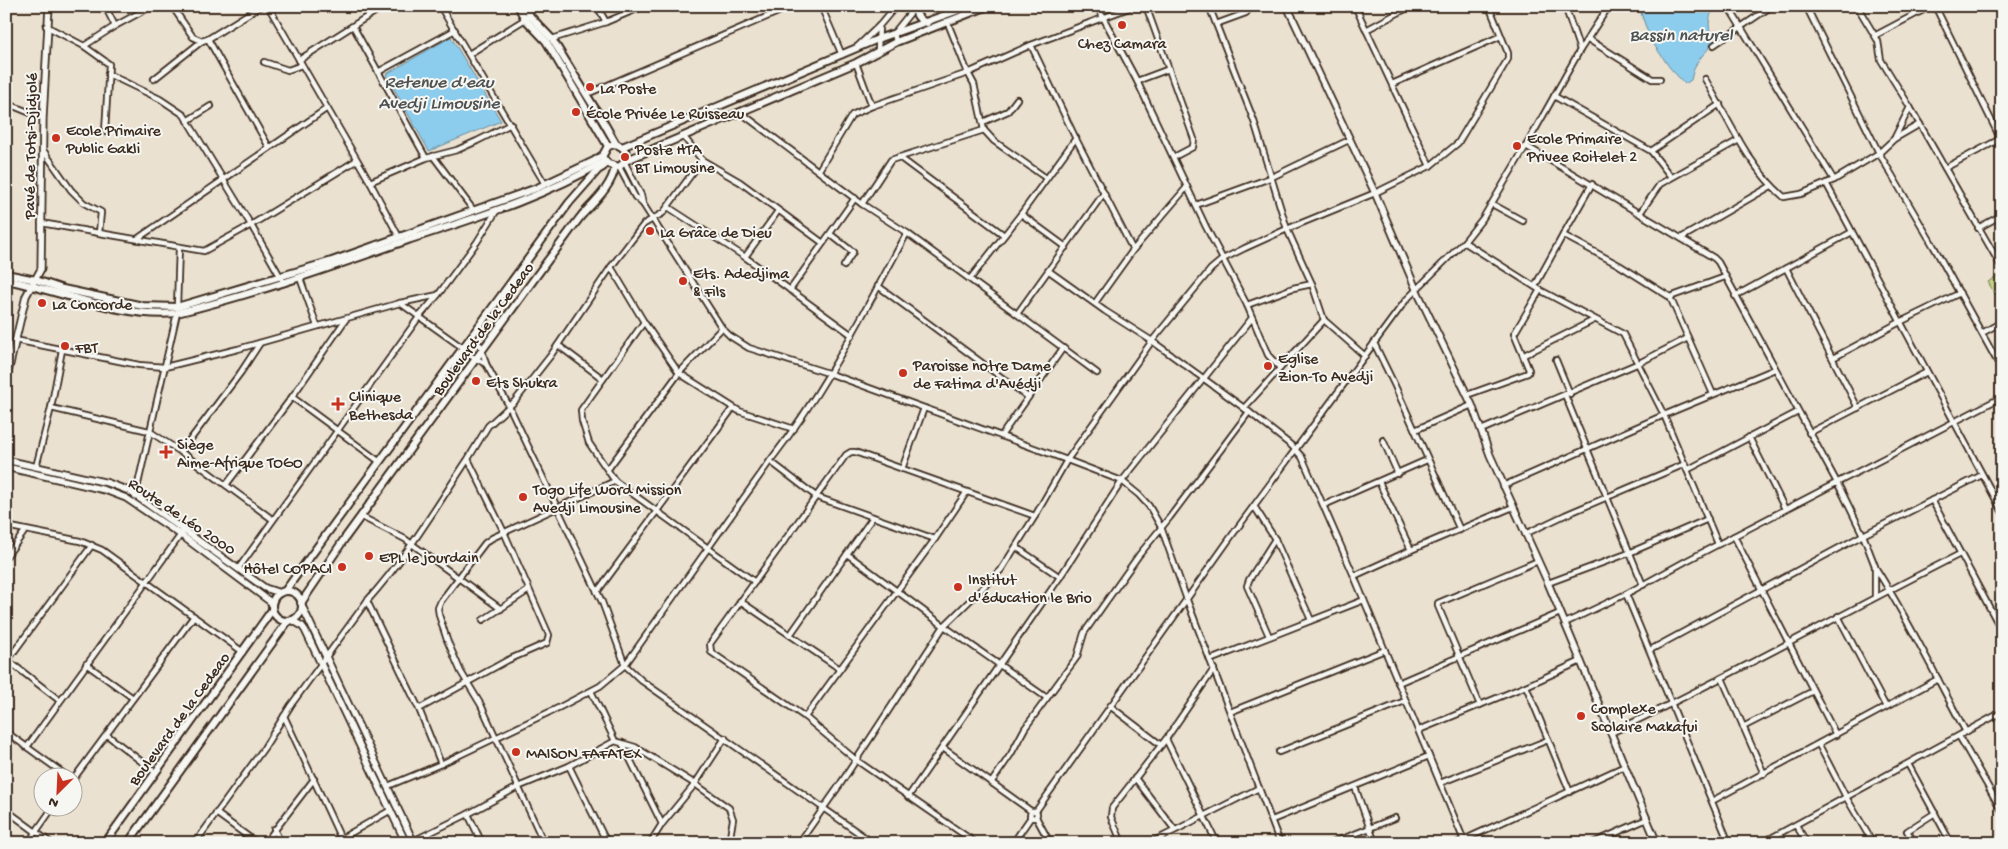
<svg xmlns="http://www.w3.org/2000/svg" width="2008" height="849" font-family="'Gochi Hand',sans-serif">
<rect width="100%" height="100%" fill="#eae1d1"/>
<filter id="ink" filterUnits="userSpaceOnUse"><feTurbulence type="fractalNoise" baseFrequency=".02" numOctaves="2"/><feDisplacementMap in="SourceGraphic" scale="10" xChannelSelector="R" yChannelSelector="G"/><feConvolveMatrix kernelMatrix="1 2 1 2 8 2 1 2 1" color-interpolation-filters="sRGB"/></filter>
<g filter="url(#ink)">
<polygon fill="#c1d388" stroke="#7e7e53" points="2002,274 2002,306 1988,282"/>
<g fill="#8ccced" stroke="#6c8b9a">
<path d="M 1644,6 L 1714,6 C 1708,20 1707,28 1714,41 C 1702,59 1696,57 1691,80 L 1685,84 L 1670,68 L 1650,39 L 1641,13 Z"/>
<polygon points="451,37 501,121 429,151 386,75 388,73"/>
</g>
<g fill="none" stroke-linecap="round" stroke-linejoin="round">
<g stroke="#3b2a1e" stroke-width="8">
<g id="minor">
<polyline points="105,6 115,26"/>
<polyline points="172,6 193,37 202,41 208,39 261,6"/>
<polyline points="268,6 370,182 399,237"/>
<polyline points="440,6 545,184"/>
<polyline points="597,6 606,22"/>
<polyline points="821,6 842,55"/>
<polyline points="1097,6 1137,81 1206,227 1247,305 1268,355 1280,368"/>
<polyline points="1146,6 1194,139 1193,147 1174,157"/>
<polyline points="1209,6 1254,121 1287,229 1312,284 1324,320 1244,408"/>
<polyline points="1355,6 1430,166"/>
<polyline points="1565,6 1580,50"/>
<polyline points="1728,6 1834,180"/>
<polyline points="1806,6 1879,153 1934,247 2002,370"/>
<polyline points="1857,6 1878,41 1881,60 1910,107 1895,137"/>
<polyline points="1935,6 2002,142"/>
<polyline points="1996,6 2002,16"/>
<polyline points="947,21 968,73 974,84 984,130 994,141 1046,178"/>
<polyline points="1216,24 1246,13 1251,6"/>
<polyline points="46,26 84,46 109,64 105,132"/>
<polyline points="353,26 426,158"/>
<polyline points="1366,30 1411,6"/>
<polyline points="1876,35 1931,6"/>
<polyline points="208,39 269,147"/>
<polyline points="552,39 606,22 644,6"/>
<polyline points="1588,39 1652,79 1660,79"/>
<polyline points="896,42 894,33 915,7"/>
<polyline points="1031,45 1075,137 1133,250"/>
<polyline points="1714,45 1772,6"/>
<polyline points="84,46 115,26 152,6"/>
<polyline points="857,47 879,26 896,6"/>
<polyline points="878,50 879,26"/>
<polyline points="469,54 527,18"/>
<polyline points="299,60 384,6"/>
<polyline points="264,62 288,70 302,65"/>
<polyline points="856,63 872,106"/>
<polyline points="378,72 455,30"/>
<polyline points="108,74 160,99 184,115 251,225 284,283"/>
<polyline points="154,79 202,41"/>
<path d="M 1705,79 C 1728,118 1748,167 1784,197 L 1801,194 L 1834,180 L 1879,153 L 1894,139 L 1920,124"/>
<polyline points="1137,81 1169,69"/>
<polyline points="1392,84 1501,36"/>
<polyline points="587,94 792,6"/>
<polyline points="1554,96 1651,151 1671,177"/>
<polyline points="6,103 43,118"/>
<polyline points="1910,107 2002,268"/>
<polyline points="740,112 862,204 907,233 1097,373"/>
<polyline points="187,121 211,106"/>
<polyline points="983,122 1008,111 1017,99"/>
<polyline points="684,137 702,160 740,182 823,243"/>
<polyline points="1526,146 1714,258 1718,262 1841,490 1863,535 1875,566 1875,596"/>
<polyline points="43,150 71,190 84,203 101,212 99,233"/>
<polyline points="1651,151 1720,104"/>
<polyline points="433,156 474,211"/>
<polyline points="899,157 1004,235"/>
<polyline points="625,163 641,195 643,204"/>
<polyline points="619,167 635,197 643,204 722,328 730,336 749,348 831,374 1067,460 1122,481 1139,495 1149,506 1161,527 1187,600 1280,843"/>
<polyline points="1945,168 2002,138"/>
<polyline points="819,170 852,115 872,106 968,73 1031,45 1134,6"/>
<polyline points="370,182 426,158 457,150 477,141 511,124"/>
<polyline points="1826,183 2002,511"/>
<polyline points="862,204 891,160 984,130"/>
<polyline points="1492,204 1523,221"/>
<polyline points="1196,205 1270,178 1349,140"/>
<polyline points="668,207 745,257 852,335"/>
<polyline points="1640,213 1660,184 1739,140"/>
<polyline points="1021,214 1066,247"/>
<polyline points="41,223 204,251 251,225 357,160"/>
<polyline points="1978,228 2002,215"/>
<polyline points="830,234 853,252 844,266"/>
<polyline points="1563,235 1592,184"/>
<polyline points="1681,238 1771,186"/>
<polyline points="137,239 326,109"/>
<polyline points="1464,242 1540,290 1623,334 1664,415 1718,544"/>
<polyline points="745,257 778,211"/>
<polyline points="611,267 644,322 679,373 739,411 794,429"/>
<polyline points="1786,268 1858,408"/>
<polyline points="1049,271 1105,311 1152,341 1244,408 1292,446 1302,457 1354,576 1465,843"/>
<polyline points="300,278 317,326"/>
<polyline points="970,279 1021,214 1076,138"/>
<polyline points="878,286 1028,397"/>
<polyline points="1535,286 1563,235 1619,265 1670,297 1713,394"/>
<polyline points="790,290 855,198"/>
<polyline points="1735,296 1852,232"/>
<polyline points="1670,297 1725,277"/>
<polyline points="400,303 463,348 471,356 486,364"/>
<polyline points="1095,303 1133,250 1187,187"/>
<polyline points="1247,305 1293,288 1312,284"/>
<polyline points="177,307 179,247"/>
<polyline points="1017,314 1104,193"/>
<polyline points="1324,320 1365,356"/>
<polyline points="644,322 581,410 582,421 589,443 615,481 755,582"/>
<polyline points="1982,333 2002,322"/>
<polyline points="471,337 481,346 486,364 509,406 602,602 625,665 642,681 873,843"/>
<polyline points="15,340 139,365 165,367 238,349 400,303 438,295 477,242 497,210"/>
<polyline points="1374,343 1395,386 1460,530"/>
<polyline points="558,345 603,379"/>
<polyline points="1524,355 1594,320"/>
<polyline points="1833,358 1900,322 1960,293"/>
<polyline points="1556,360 1570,394"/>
<polyline points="1467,395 1528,373 1529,370 1514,334 1540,290"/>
<polyline points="1565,395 1643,585"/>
<polyline points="292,397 380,462"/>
<polyline points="51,408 149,431 181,452 272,519"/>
<polyline points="1415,430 1472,405"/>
<polyline points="1481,430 1639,363 1688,338"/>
<polyline points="1809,433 1927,372"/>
<polyline points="1001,436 1063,348"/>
<polyline points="1749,437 1785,509"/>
<polyline points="1383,440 1398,474"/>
<polyline points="181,452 241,372 260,343"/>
<path d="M 468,459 C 436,507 406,558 367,601 L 419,709 L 508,660 L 547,643 L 549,635 L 504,532 L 468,459 L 488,426 L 515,401 L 551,355 L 611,267 L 644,224 L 663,213 L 702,160"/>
<polyline points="770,461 817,497 935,539"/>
<polyline points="36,467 51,408 62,350"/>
<polyline points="608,469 679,373 722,328"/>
<polyline points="902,469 924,408"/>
<polyline points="1687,470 1798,412"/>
<polyline points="1379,482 1411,550"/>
<polyline points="226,485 292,397 346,319"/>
<polyline points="1503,486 1664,415 1775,369"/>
<polyline points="135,497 177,313"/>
<polyline points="1932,500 2002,631"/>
<polyline points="1324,505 1427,460"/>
<polyline points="1254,506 1275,539 1311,620"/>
<polyline points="362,517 405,539 501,609"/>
<polyline points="6,526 80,541 102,550 243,652"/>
<polyline points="1525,534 1565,515 1685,464"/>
<polyline points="1734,536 1836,735"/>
<polyline points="1016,547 1060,577"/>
<polyline points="847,554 944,626 1047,698"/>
<polyline points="6,557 25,531"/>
<path d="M 1875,567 C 1909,620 1936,677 1966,732"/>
<polyline points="238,569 419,317 437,296"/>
<polyline points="1354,576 1411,550 1513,507"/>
<polyline points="1548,583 1629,553 1708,519"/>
<polyline points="597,592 733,408"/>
<polyline points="1626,594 1729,843"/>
<polyline points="740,601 840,669"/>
<polyline points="1838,616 1886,707"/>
<polyline points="483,620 529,590"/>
<polyline points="1565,623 1626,594 1686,561 2002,397"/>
<polyline points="790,635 873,517"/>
<polyline points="1269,636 1247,586 1249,580 1275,539"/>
<polyline points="1650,650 1863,535 1982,475"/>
<polyline points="6,659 59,700"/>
<polyline points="8,660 92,545"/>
<polyline points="1210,660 1364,600"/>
<polyline points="86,664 133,698"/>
<polyline points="1722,678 1764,774"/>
<polyline points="1398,683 1560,613"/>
<polyline points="1526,686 1570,792"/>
<polyline points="591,691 615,741"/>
<polyline points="1480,705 1438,606 1438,603 1538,561"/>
<polyline points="1110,706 1161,745"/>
<polyline points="419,709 441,764"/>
<polyline points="1230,712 1385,650"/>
<polyline points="284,716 343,843"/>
<polyline points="805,717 935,539 966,493"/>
<polyline points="1743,727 1813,691"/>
<polyline points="1419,730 1526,686 1581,661"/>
<polyline points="6,732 67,776"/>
<path d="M 1611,733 C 1729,677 1843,613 1960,554"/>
<polyline points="107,735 155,772"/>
<polyline points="1959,736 2002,811"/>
<polyline points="1166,739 1217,843"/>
<polyline points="622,743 662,824"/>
<polyline points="1819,745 1846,797 1873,843"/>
<polyline points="27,747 182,533"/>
<polyline points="943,748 1031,811 1036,811 1037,814 1036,817 1033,818 1030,816 1031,811"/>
<polyline points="1279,752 1405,701"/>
<polyline points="1908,764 1951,843"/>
<polyline points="569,766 607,843"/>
<polyline points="1135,778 1175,830"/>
<polyline points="72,781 194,616"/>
<polyline points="991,783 1011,754 1025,728 1077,657 1084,633 1098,613 1139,555 1170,517 1249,412"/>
<polyline points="1440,783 1548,740"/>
<path d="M 388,786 L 441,764 L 560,707 L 600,686 L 625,665 L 770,461 C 826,389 864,312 907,233"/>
<polyline points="1355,787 1375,843"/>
<polyline points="908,797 1060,577 1122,481 1252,318"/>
<polyline points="1712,801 1938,679"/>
<polyline points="6,810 51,843"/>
<polyline points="1036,811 1233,534 1406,300 1464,242 1483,218 1526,146 1580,50 1609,6"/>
<polyline points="216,813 257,843"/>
<polyline points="468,814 482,843"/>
<polyline points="1036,817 1050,843"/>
<polyline points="1272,820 1429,756"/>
<polyline points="1796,825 1807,843"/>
<polyline points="274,829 281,843"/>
<polyline points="342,838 391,810"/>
<polyline points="413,841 468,814 518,787 569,766 615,741 635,747 695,784 729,808 733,819 729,843"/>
<polyline points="28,843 54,806"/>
<polyline points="195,843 264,748 291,705 367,601"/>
<polyline points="265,843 314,779"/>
<polyline points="544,843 481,705 461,672 447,640 439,615 438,608 441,601 485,543 492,538 615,481"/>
<polyline points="650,843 662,824 695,784 725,738"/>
<polyline points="799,843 839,786 944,626 1001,570 1035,516 1067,460 1152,341 1211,269 1223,259 1245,248 1287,229 1375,193 1430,166 1458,143 1508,59 1508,53 1489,6"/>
<polyline points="976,843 856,760 805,717 711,652 710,644 846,455 851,452 855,452 1035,516"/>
<polyline points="1013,843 1031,817"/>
<polyline points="1122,843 1111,817 1112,808 1166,739 1214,669"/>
<polyline points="1150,843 1259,788"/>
<polyline points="1332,843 1395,818"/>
<polyline points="1457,843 1625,766"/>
<polyline points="1593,843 1647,819"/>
<polyline points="1762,843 2002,712"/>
<polyline points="1915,843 1907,831 1935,813"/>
</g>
</g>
<g stroke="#3b2a1e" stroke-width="9">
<g id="tertiary">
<polyline points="1287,6 1375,193 1416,289 1472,405 1490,455 1548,583 1657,843"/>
<polyline points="6,381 26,296 41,269 43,118 49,6"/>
<polyline points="6,460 108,483 129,491 265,588 280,593"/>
<polyline points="6,467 105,490 126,498 181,535 272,603"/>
<polyline points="302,606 414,843"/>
<polyline points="292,620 302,626 305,630 406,843"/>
</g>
</g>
<g stroke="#3b2a1e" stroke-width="10">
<g id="secondary">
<polyline points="518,6 525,19 546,41 608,146"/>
<polyline points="525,6 530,16 552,39 604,123 616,144 622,147 626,152 627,160"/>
<path d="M 915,7 C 915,15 919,20 927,23"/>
<polyline points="622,147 878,39 970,6"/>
<polyline points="603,158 608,164 619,167 627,160 856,63 896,42 988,6"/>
<polyline points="6,274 36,280 63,289 143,306 177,307 329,262 537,188 594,161 603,155 608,146 616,144"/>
<path d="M 6,280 C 59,290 123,319 177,313 C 255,294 332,267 408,240 C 475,218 544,197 605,161"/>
<polyline points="285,591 569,203 598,170 603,167"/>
<circle cx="287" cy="606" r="15"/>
<path d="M 301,603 L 345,538 L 548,260 C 560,245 570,230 582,215 C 595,201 612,186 615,167"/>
<polyline points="105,843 272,610"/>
<polyline points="128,843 288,621"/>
</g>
</g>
<use href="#minor" stroke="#f6f6f2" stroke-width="4.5"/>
<use href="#tertiary" stroke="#f6f6f2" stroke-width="5.5"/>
<use href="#secondary" stroke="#f6f6f2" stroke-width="6"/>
</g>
</g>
<g fill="#c8321e" stroke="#f6f6f2" stroke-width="2">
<circle cx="1122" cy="25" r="5"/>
<circle cx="590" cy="87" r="5"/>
<circle cx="576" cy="112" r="5"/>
<circle cx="56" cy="138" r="5"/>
<circle cx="1517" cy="146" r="5"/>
<circle cx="625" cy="157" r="5"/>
<circle cx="650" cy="231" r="5"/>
<circle cx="683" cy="281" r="5"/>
<circle cx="42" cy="303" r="5"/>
<circle cx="65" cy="346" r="5"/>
<circle cx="1268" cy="366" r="5"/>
<circle cx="903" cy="373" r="5"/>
<circle cx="476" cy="381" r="5"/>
<path d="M335.5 396.5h5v5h5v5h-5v5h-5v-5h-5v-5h5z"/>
<path d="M163.5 444.5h5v5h5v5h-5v5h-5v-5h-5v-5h5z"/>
<circle cx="523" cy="497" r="5"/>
<circle cx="369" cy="556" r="5"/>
<circle cx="342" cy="567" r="5"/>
<circle cx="958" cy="587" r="5"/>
<circle cx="1581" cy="716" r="5"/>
<circle cx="516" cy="752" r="5"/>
</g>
<g text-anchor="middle" stroke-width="4" stroke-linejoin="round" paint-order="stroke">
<g font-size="16" fill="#3b2a1e" stroke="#f6f6f2" text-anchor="start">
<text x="1122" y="48" text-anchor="middle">Chez Camara</text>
<text x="600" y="93">La Poste</text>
<text x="586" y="118">École Privée Le Ruisseau</text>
<text x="66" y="135">Ecole Primaire<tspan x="66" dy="18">Public Gakli</tspan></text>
<text x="1527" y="143">Ecole Primaire<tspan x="1527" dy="18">Privee Roitelet 2</tspan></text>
<text x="635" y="154">Poste HTA<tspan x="635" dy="18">BT Limousine</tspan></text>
<text x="660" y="237">La Grâce de Dieu</text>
<text x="693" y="278">Ets. Adedjima<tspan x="693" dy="18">&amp; Fils</tspan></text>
<text x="52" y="309">La Concorde</text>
<text x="75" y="352">FBT</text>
<text x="1278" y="363">Eglise<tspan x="1278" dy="18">Zion-To Avedji</tspan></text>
<text x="913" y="370">Paroisse notre Dame<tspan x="913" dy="18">de Fatima d'Avédji</tspan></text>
<text x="486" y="387">Ets Shukra</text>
<text x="349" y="401">Clinique<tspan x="349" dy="18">Bethesda</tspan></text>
<text x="177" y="449">Siège<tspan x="177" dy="18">Aime-Afrique TOGO</tspan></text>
<text x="533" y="494">Togo Life Word Mission<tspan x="533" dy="18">Avedji Limousine</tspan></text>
<text x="379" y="562">EPL le jourdain</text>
<text x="332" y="573" text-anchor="end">Hôtel COPACI</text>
<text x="968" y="584">Institut<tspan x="968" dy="18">d'éducation le Brio</tspan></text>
<text x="1591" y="713">Complexe<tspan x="1591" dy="18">Scolaire Makafui</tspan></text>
<text x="526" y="758">MAISON FAFATEX</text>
</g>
<g font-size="16" fill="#3b2a1e" stroke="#f6f6f2">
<text transform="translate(29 146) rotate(-89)" y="6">Pavé de Totsi-Djidjolé</text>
<text transform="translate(482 328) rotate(-54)" y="6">Boulevard de la Cedeao</text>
<text transform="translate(183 515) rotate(34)" y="6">Route de Léo 2000</text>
<text transform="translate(178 718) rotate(-54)" y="6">Boulevard de la Cedeao</text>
</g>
<g font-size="18" font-style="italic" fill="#4f5252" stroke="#f6f6f2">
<text x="1681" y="40">Bassin naturel</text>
<text x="439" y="87">Retenue d'eau<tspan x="439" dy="21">Avedji Limousine</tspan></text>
</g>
</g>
<rect width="2008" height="849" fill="none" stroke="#f6f6f2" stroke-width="25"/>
<rect x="12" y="12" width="1983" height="824" fill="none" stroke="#3b2a1e" stroke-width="2" filter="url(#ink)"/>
<g transform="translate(58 792) rotate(204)"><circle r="24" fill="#f6f6f2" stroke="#aba49d"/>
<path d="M0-4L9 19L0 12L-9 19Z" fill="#c8321e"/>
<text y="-8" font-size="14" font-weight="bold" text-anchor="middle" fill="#3b2a1e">N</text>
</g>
</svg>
